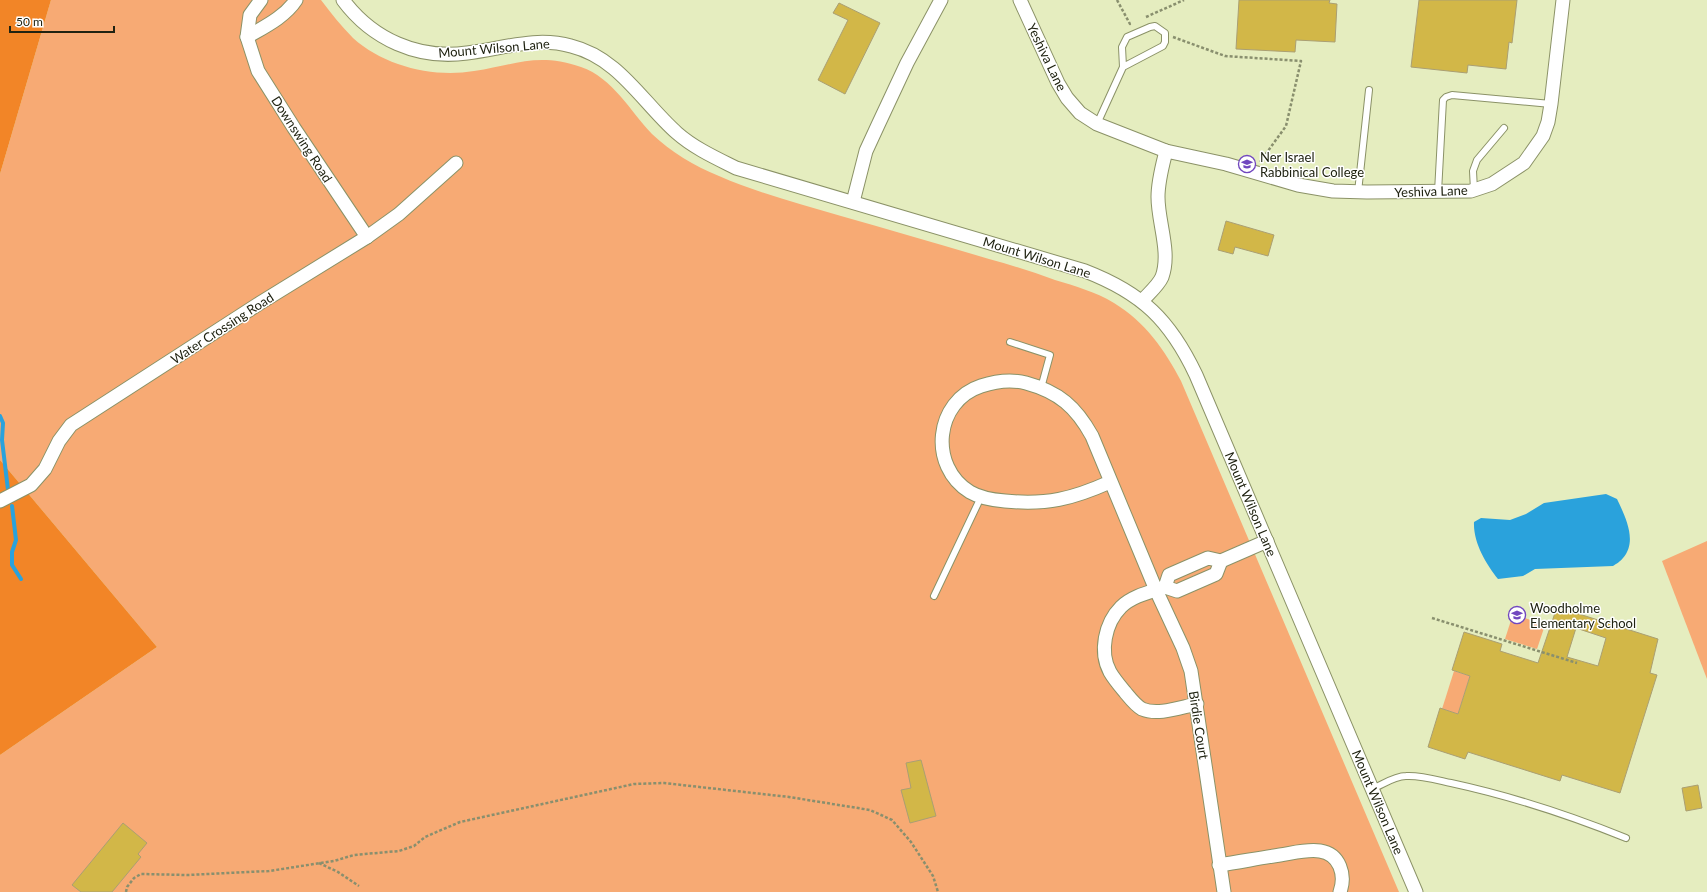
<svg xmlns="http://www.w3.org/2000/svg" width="1707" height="892" font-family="Lato,sans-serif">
<rect width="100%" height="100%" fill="#e5edbf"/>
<g fill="#f7aa74">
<path d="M 51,0 L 321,0 C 331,13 341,26 353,38 C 384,66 433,78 474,71 C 515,65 537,52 581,67 C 613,78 630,111 652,134 C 671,152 694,166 719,176 C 758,193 800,204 841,216 C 890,230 939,244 989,259 C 1011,265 1033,272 1055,280 C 1075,286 1096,292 1114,303 C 1145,322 1165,350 1181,381 L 1399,892 L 0,892 L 0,755 L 157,647 L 0,460 L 0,174 Z"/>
<polygon points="1707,541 1707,679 1662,561"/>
<polygon points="1513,614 1545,625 1537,649 1505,639"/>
<polygon points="1454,671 1470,676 1458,714 1442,709"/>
</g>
<g fill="#f28527">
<polygon points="0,0 51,0 0,174"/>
<polygon points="0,460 157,647 0,755"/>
</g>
<path fill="#2aa2dc" d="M 1606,494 L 1617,499 C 1625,516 1638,541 1623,558 C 1621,561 1616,564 1613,566 L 1535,569 L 1523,576 L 1498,579 C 1486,564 1473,542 1474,522 L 1481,518 L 1510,520 L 1526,514 L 1544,503 Z"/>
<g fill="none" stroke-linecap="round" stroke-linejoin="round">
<g stroke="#2aa2dc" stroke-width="4">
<polyline points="0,416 3,423 2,440 8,490"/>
<polyline points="12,506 16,540 12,552 12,565 21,579"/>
</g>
</g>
<g fill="#d2b748" stroke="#aa9f73" fill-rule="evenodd">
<polygon points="1239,0 1330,0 1329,3 1337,4 1335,42 1296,40 1295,52 1236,49"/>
<polygon points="1419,0 1517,0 1512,43 1509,42 1506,69 1468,65 1467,73 1411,67"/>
<polygon points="839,3 880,23 845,94 818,80 848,20 833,13"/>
<polygon points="1226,221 1274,235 1268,256 1235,247 1233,254 1218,250"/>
<path d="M 1557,607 L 1658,639 L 1650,673 L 1657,675 L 1620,793 L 1562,775 L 1560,781 L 1468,752 L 1465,759 L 1428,747 L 1440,708 L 1458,714 L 1470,676 L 1452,670 L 1464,632 L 1502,644 L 1500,651 L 1538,663 ZM 1576,628 L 1606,638 L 1598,666 L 1567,657 Z"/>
<polygon points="921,760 936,816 910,823 901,790 911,788 906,763"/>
<polygon points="1698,785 1702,808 1686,811 1682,788"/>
<polygon points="123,823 147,843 138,854 141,857 112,892 81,892 72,885"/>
</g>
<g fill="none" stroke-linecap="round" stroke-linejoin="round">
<g stroke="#8b9267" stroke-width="8">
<g id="lane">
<polyline points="1097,124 1123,67 1163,46 1165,42 1165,33 1155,26 1150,27 1127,37 1122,47 1123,67"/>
<polyline points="1474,190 1473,171 1477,160 1504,128"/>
<polyline points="1358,192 1369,90"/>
<polyline points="1438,192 1443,100 1446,97 1452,95 1551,104"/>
<polyline points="1010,342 1050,355 1041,388"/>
<polyline points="934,596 981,497"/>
<path d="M 1372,789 C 1382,785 1394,776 1406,776 C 1420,775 1437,780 1451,783 C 1511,796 1569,815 1626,838"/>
</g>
</g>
<g stroke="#8b9267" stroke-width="15">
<g id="street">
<polyline points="261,0 250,15 247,37 258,71 294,128 367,237"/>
<path d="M 343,0 C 372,39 418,60 467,53 C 502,49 535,36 571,46 C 619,58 642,102 677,133 C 694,148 716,158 736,168 L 1085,271 C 1142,293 1170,320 1196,375 L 1416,892"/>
<path d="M 1020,0 L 1058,83 L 1067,98 L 1080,113 L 1097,124 L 1166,151 C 1162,167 1158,181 1158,197 C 1158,223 1171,252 1162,277 C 1158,286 1148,294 1142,301"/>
<path d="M 247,37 C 264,27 285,17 296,0"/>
<polyline points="1166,151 1226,164 1298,185 1333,191 1367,192 1471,191 1492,184 1524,163 1543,136 1548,122 1551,104 1563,0"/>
<polyline points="853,202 866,151 878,125 907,63 941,0"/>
<path d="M 1110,482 C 1072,499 1047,505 1005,501 C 993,500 980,498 970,492 C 928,466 935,401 981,386 C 996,381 1011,379 1026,383 C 1059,392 1076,407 1092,436 L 1156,590 L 1183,648 L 1191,671 L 1224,892"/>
<polyline points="0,501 31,485 45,469 59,441 71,425 260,303 367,237 399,214 456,163"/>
<polyline points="1165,587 1169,575 1208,558 1221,561 1267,541"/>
<path d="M 1197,704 C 1181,707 1158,716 1142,709 C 1135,705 1130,698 1125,692 C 1120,686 1114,679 1110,672 C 1099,652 1105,623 1121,607 C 1132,596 1150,592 1165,587 L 1177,591 L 1216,574 L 1221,561"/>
<path d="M 1219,865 C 1239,862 1260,858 1280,855 C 1293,853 1307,849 1320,851 C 1340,854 1346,875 1340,892"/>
</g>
</g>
<g stroke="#898f6e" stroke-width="2.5" stroke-dasharray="3 2" stroke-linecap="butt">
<polyline points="1117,0 1130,24 1132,23"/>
<polyline points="1146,17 1184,0"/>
<polyline points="1173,37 1225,56 1301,61 1286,126 1260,162"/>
<polyline points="1432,618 1577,663"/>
<polyline points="319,863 338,872 359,886"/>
<polyline points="126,892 127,887 134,878 141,874 187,875 269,871 334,861 354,855 399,851 414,846 425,837 460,822 634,784 664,783 789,797 870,810 892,820 911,842 933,876 938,892"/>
</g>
<use href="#lane" stroke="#fff" stroke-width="6"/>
<use href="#street" stroke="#fff" stroke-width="13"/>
</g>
<defs>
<g id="university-ring" transform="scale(0.9)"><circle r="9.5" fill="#fff" stroke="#7147bf" stroke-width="1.5"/><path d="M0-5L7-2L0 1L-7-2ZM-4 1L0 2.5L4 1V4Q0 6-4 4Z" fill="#7147bf"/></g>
<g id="school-ring" transform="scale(0.9)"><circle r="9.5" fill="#fff" stroke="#7147bf" stroke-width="1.5"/><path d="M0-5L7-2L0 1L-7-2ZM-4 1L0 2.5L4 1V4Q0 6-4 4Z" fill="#7147bf"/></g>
</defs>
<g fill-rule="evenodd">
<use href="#university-ring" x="1247" y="164"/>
<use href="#school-ring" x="1517" y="615"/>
</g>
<g text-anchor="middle" stroke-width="3" stroke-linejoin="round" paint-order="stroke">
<g font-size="13" fill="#202312" stroke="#fff">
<text transform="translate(494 48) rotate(-5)" y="5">Mount Wilson Lane</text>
<text transform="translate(1047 57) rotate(64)" y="5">Yeshiva Lane</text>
<text transform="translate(302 139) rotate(57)" y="5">Downswing Road</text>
<text transform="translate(1431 191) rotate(-2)" y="5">Yeshiva Lane</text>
<text transform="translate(1037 257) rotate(17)" y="5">Mount Wilson Lane</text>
<text transform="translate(222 328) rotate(-33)" y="5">Water Crossing Road</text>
<text transform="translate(1251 504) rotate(67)" y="5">Mount Wilson Lane</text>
<text transform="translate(1199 725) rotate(81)" y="5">Birdie Court</text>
<text transform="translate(1378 802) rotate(67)" y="5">Mount Wilson Lane</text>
</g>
<g font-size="13" fill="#202312" stroke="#fff" text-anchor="start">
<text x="1260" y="162">Ner Israel<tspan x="1260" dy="15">Rabbinical College</tspan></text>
<text x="1530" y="613">Woodholme<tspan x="1530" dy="15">Elementary School</tspan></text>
</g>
</g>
<path d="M10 26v6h104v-6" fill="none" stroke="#202312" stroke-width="2"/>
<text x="16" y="26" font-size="12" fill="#202312" stroke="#ffffff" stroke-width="3" paint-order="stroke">50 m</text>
</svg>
